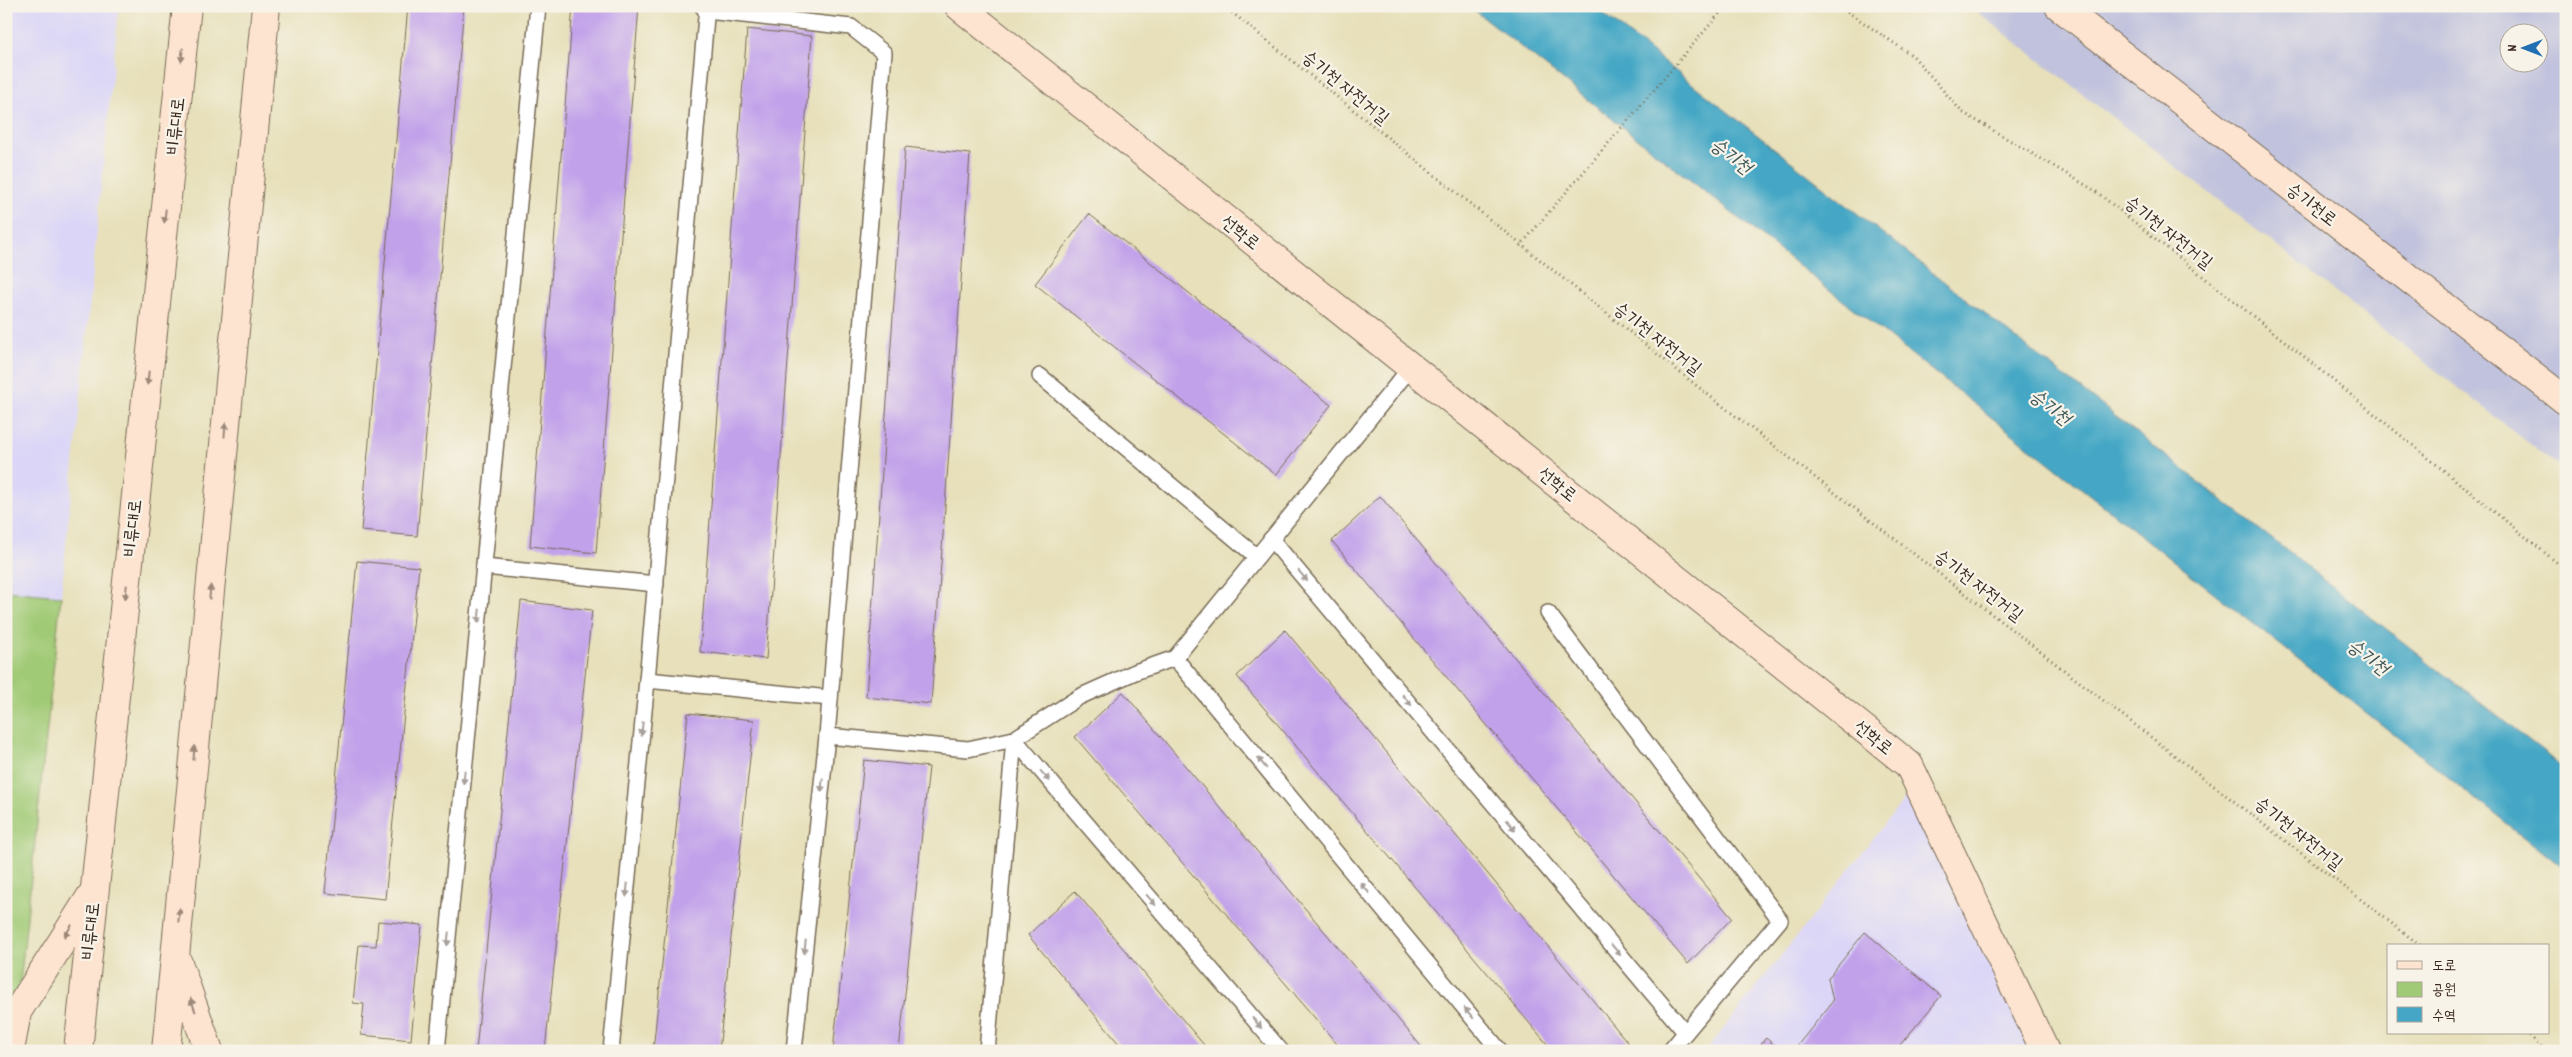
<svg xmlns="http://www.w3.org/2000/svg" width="2572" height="1057" font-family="Dekko,'Poor Story',sans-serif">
<rect width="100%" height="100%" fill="#f7f3e8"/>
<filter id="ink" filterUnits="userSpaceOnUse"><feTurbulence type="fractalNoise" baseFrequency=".02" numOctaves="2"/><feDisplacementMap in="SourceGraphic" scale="10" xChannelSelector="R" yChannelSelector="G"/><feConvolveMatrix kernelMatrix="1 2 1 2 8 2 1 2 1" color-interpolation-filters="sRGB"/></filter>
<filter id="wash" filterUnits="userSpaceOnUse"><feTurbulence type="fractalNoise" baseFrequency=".0096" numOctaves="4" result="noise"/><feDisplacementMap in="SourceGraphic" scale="20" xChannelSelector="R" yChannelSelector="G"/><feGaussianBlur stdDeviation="1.12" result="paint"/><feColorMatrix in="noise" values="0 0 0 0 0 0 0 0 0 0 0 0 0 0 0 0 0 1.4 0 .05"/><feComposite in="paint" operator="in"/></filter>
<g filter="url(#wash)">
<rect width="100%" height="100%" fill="#e7e0ba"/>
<g fill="#dbd6f7">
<polygon points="6,6 119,6 61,596 6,591"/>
<polygon points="1918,782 2045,1051 1706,1051"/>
</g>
<path fill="#c1c2dd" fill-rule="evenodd" d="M 1970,6 L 2566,6 L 2566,472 ZM 2510,32 L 2540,32 L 2540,62 L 2510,62 Z"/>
<polygon fill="#a1ca76" stroke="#6e7a4a" points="6,591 61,596 17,1012 6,1051"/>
<polygon fill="#45a7c5" stroke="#406872" points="1469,6 1593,6 2566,770 2566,870"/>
<g id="blocks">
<g fill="#c1a1ea">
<polygon points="408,6 464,6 417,536 361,531"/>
<polygon points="573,6 639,6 596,553 530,546"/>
<polygon points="747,29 812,36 766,659 700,652"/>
<polygon points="905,147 970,154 931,704 866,697"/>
<polygon points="1089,214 1331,405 1276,475 1035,284"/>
<polygon points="1380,496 1732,918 1688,964 1332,541"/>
<polygon points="357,561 419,567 385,899 325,893"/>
<polygon points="521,601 592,610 545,1051 476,1051"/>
<polygon points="1285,630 1635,1051 1553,1051 1237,676"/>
<polygon points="1123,692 1425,1051 1343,1051 1075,737"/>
<polygon points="688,713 754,720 719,1051 653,1051"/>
<polygon points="864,760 929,767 899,1051 833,1051"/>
<polygon points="1075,891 1209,1051 1125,1051 1028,935"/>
<polygon points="378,921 422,925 411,1040 361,1035 364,1004 353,1003 359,945 376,946"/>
<polygon points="1865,932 1941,996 1895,1051 1793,1051 1833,1001 1828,978"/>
<polygon points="1766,1038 1781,1051 1755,1051"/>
</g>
</g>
</g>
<g filter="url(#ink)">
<use href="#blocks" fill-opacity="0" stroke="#776a55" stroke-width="1"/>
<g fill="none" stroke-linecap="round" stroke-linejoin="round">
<g stroke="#776a55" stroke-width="18">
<g id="lane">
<polyline points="702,6 707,11 851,27 884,53 827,736 794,1051"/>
<polyline points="1040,376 1257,557"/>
<polyline points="1271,539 1685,1032"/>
<polyline points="484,567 656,584"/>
<polyline points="1548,613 1780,920 1670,1051"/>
<polyline points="1175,658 1500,1051"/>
<polyline points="647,680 830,698"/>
<polyline points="827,736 968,749 1014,739 1281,1051"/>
<polyline points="437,1051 538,6"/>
<polyline points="611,1051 647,680 707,6"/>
<polyline points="987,1051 1014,739 1079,697 1135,672 1175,658 1411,367"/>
</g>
</g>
<g stroke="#776a55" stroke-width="30">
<g id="secondary">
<polyline points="959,6 1909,765 2045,1051"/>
<polyline points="2059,6 2566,401"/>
<polyline points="178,963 209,1051"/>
<polyline points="10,1051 17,1012 91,896"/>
<polyline points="78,1051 187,6"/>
<polyline points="166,1051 266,6"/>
</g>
</g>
<g stroke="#776a55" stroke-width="3" stroke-dasharray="1 4" stroke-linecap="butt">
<polyline points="1224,6 1707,394 2421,946"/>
<polyline points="1839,6 1913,56 1962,112 2094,190 2297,351 2566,570"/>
<polyline points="1520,246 1726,6"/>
<polyline points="2526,1033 2545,1051"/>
</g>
<use href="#lane" stroke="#fff" stroke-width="15"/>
<use href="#secondary" stroke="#fde4d1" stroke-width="28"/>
</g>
<defs><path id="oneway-solid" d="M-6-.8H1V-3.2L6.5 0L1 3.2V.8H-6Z" transform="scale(1.25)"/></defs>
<g fill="#9c8778">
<use href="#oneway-solid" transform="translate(182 55) rotate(96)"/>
<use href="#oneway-solid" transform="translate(165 216) rotate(96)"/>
<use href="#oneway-solid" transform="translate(148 378) rotate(96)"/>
<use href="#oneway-solid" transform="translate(225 430) rotate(-85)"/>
<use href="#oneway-solid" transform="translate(126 592) rotate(96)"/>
<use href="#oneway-solid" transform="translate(210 592) rotate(-85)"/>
<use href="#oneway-solid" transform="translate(194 753) rotate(-85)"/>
<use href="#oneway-solid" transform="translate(179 915) rotate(-85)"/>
<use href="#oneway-solid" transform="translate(68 931) rotate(122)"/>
<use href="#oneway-solid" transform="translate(193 1005) rotate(-110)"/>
</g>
<g fill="#a79f9a">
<use href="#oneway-solid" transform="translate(1303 576) rotate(50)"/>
<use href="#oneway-solid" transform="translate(479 616) rotate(96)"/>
<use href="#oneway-solid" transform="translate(1407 700) rotate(50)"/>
<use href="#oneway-solid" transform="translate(642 729) rotate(96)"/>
<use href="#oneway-solid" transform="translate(1262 763) rotate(-130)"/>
<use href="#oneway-solid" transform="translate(1045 776) rotate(49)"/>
<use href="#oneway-solid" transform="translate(464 777) rotate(96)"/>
<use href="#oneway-solid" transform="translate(822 785) rotate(96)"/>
<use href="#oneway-solid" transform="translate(1511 825) rotate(50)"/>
<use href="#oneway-solid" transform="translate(1365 888) rotate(-130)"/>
<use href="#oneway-solid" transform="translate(627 890) rotate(96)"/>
<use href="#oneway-solid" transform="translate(1151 900) rotate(49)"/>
<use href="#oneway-solid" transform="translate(448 939) rotate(96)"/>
<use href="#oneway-solid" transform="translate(805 947) rotate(96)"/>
<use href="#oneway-solid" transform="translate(1616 950) rotate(50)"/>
<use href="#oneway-solid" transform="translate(1469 1013) rotate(-130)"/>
<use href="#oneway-solid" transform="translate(1257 1023) rotate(49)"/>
</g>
</g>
<g text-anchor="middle" stroke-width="4.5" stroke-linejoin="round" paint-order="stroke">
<g font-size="18" fill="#3b2a1e" stroke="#f7f3e8">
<text transform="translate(1346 87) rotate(39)" y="6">승기천 자전거길</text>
<text transform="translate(175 126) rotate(-84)" y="6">비류대로</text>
<text transform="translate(2312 204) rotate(38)" y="6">승기천로</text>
<text transform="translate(1241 232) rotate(39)" y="6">선학로</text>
<text transform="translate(2169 232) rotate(38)" y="6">승기천 자전거길</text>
<text transform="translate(1658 338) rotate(38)" y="6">승기천 자전거길</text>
<text transform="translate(1558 484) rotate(39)" y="6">선학로</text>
<text transform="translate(132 528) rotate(-84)" y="6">비류대로</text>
<text transform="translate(1979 585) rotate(37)" y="6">승기천 자전거길</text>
<text transform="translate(1874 737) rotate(39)" y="6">선학로</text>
<text transform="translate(2299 833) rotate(38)" y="6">승기천 자전거길</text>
<text transform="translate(90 931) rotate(-84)" y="6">비류대로</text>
</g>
<g font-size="19" font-style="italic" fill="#3e5658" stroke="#f7f3e8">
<text transform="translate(1732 155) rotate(38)" y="7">승기천</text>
<text transform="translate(2051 406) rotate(38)" y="7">승기천</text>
<text transform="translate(2369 656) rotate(38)" y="7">승기천</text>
</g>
</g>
<rect width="2572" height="1057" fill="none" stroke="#f7f3e8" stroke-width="25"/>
<rect x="2387" y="944" width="162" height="90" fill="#f7f3e8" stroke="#aca397"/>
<rect x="2397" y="961" width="25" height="8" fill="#fde4d1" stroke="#aca397"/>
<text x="2432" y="970" font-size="15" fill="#3b2a1e">도로</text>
<rect x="2397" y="982" width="25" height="15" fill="#a1ca76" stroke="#aca397"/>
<text x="2432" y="994" font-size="15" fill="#3b2a1e">공원</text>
<rect x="2397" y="1007" width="25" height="15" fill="#45a7c5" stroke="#aca397"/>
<text x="2432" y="1020" font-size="15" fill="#3b2a1e">수역</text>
<g transform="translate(2524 48) rotate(270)"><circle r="24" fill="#f7f3e8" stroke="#aca397"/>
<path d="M0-4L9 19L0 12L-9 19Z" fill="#1f6fb2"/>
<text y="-8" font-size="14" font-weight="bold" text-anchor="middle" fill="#3b2a1e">N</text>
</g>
</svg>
